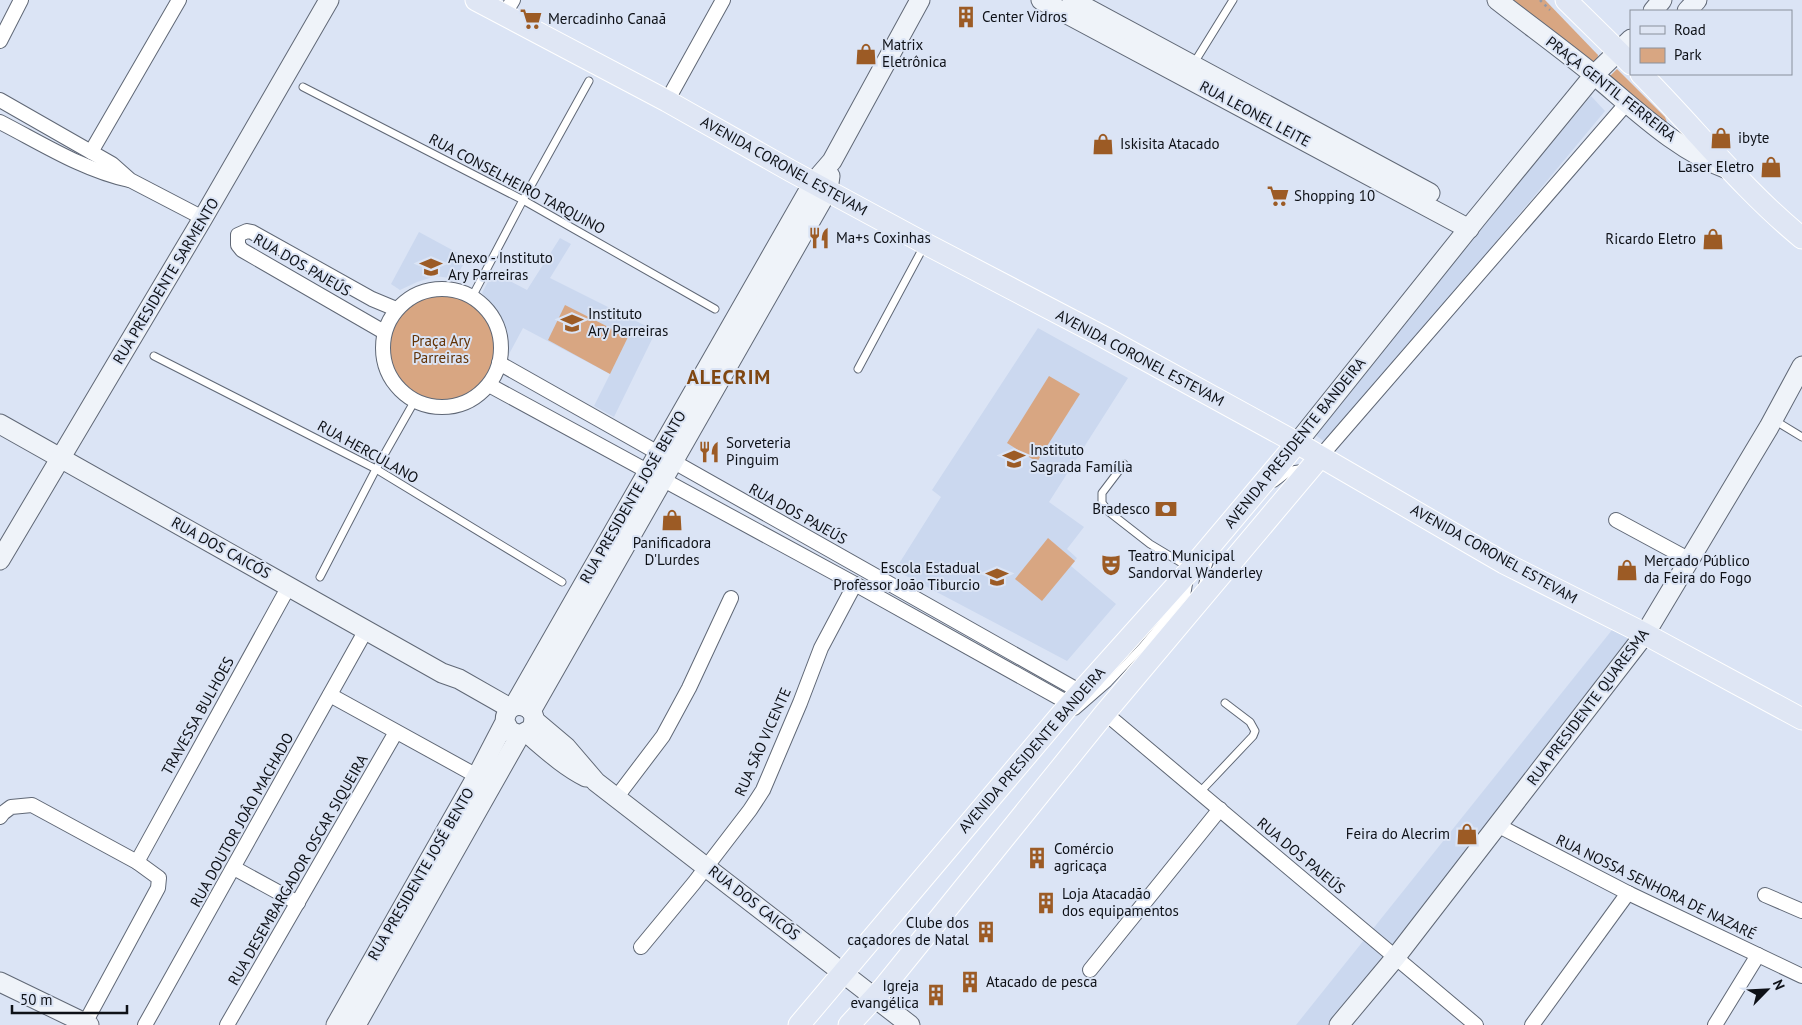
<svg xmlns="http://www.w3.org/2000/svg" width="1802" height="1025" font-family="'PT Sans',sans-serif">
<rect width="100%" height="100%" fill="#dbe4f5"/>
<g fill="#cbd8ef">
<polygon points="1591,96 1605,111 1328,444 1311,432"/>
<polygon points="419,232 467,258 455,279 436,276 417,282 400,290 391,284"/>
<polygon points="560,238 571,244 550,278 656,331 614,417 594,406 610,374 523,328 508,356 508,345 500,314 482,293 493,272 527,290"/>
<polygon points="1038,328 1128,378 1049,502 1084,527 1067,549 1077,558 1071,566 1116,604 1067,661 895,570 941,497 932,490"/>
<polygon points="1612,630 1638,642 1333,1025 1296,1025"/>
</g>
<g fill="#d8a682">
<polygon points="1504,0 1545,0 1598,55 1597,61 1591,68"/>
<polygon points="1617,69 1665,117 1667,122 1664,125 1605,81"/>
<circle cx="441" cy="350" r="57"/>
<polygon points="565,305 628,337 610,374 548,340"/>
<polygon points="1049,376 1080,394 1037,462 1007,443"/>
<polygon points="1048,538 1075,561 1042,601 1015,579"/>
</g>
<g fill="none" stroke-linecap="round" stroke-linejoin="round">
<g stroke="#606876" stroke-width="9">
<g id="lane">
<polyline points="1194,63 1233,0"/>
<polyline points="303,87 523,200 715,309"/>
<polyline points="472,297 523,200 589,81"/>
<polyline points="154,356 376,469 562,582"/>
<polyline points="858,369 924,246"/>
<polyline points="1774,420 1802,437"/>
<polyline points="1124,464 1102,493 1102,503 1109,512 1150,544 1190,568"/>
<polyline points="1275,483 1292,470 1305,468"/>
<polyline points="320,577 376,469 414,402"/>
<polyline points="1202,588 1204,578 1211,557"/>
<polyline points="1076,711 1108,683 1142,647 1187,593 1189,581"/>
<polyline points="1200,792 1253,736 1255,731 1250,722 1225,703"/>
</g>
</g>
<g stroke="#606876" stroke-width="16">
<g id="street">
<polyline points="504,15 513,0"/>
<polyline points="0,41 21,0"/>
<polyline points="0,100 112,164 130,180 203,218"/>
<polyline points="667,101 723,0"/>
<path d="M 0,122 C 41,143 83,170 129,180"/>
<polyline points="91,152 179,0"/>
<circle cx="442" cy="348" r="59"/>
<polyline points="384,332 242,250 238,245 238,235 247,231 252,232 372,299 396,309"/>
<polyline points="499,363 1081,692"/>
<polyline points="489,385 855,584 1070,704"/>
<polyline points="1320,457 1626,104"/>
<polyline points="1616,520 1690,560"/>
<polyline points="330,695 477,776"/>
<polyline points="1105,713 1476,1025"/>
<polyline points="616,798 663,736 689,688 731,598"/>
<polyline points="0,817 3,813 11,807 32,805 137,862 159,878 158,888 85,1023"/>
<polyline points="1497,825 1628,893 1802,976"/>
<polyline points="137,862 289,586"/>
<polyline points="234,868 298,903"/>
<polyline points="1765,895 1802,911"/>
<polyline points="641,947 694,883 750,810 763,790 800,703 821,648 855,584"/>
<polyline points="1090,970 1220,809"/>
<polyline points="145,1025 366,630"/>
<polyline points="227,1025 396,732"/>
<polyline points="1532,1025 1628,893"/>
<polyline points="1715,1025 1758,955"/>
</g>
</g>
<g stroke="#606876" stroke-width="21">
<g id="secondary">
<polyline points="1041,0 1469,229"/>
<polyline points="1072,0 1430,193"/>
<path d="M 1497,0 C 1529,25 1562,49 1594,75 C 1636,110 1677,151 1730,170"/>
<polyline points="1653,11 1662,0"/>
<polyline points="1687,11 1697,0"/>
<polyline points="0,424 442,673 459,679 510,708"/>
<polyline points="1297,443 1477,218 1594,75 1631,39"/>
<polyline points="0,560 203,218 329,0"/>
<polyline points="514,706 813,183 832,161 920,0"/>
<polyline points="531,711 828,190 830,176"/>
<polyline points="534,720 566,747 596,782 910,1025"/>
<path d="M 527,733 C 546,749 564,766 586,777"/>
<polyline points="0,982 89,1025"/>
<path d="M 336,1025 L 477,776 L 505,722 C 505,694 545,705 531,729 L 520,735 L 510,731 L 505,722"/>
<polyline points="356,1025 520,735"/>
<polyline points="1339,1025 1395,958 1645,634 1769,427 1802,366"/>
</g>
</g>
<g stroke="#fff" stroke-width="23">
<g id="primary">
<polyline points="476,0 667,101 791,171 926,244 1102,336 1297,443 1504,563 1645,634 1802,719"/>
<polyline points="1566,0 1631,64"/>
<path d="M 1641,74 C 1695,128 1742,189 1802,238"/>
<polyline points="799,1025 1070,704 1191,569 1297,443"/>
<polyline points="849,1025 884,987 1105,713 1320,457"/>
</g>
</g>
<polyline stroke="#9298a6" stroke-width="2.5" stroke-dasharray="2.5 4" stroke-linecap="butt" points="1540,0 1550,10"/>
<use href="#lane" stroke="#fff" stroke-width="7"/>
<use href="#street" stroke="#fff" stroke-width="14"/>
<use href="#secondary" stroke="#eff3f9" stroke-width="19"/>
<use href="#primary" stroke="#dfe6f4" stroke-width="21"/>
</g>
<defs>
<g id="building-bare" transform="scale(1.725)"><path d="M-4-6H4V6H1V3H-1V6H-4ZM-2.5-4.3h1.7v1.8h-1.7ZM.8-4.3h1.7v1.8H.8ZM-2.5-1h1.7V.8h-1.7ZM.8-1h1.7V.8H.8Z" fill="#9c5b25" stroke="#dbe4f5" stroke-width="2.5" paint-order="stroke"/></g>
<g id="supermarket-bare" transform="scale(1.725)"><path d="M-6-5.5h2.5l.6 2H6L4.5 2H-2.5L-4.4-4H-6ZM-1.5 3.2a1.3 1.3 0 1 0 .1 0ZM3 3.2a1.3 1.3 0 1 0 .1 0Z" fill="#9c5b25" stroke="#dbe4f5" stroke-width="2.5" paint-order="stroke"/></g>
<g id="shop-bare" transform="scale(1.725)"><path d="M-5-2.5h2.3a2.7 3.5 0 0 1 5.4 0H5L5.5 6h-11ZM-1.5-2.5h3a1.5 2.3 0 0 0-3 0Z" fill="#9c5b25" stroke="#dbe4f5" stroke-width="2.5" paint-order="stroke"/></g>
<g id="restaurant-bare" transform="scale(1.725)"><path d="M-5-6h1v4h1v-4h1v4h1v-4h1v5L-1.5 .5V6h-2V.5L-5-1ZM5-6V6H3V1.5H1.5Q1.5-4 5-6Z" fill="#9c5b25" stroke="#dbe4f5" stroke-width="2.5" paint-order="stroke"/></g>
<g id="school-bare" transform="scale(1.725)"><path d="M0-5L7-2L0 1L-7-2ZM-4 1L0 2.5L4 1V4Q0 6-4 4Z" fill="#9c5b25" stroke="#dbe4f5" stroke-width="2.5" paint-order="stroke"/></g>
<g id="bank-bare" transform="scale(1.725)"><path d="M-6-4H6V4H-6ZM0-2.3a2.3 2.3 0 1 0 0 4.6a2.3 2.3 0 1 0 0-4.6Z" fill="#9c5b25" stroke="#dbe4f5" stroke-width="2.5" paint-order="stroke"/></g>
<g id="theatre-bare" transform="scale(1.725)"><path d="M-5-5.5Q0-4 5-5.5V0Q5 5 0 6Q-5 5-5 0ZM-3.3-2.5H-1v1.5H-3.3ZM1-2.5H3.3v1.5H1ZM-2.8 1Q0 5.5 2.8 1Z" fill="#9c5b25" stroke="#dbe4f5" stroke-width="2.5" paint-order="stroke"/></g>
</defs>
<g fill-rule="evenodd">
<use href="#building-bare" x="966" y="17"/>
<use href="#supermarket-bare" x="531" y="19"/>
<use href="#shop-bare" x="866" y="54"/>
<use href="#shop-bare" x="1721" y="138"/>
<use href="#shop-bare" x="1103" y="144"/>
<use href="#shop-bare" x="1771" y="167"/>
<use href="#supermarket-bare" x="1278" y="196"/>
<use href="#restaurant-bare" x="819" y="238"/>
<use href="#shop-bare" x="1713" y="239"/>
<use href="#school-bare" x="431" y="267"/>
<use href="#school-bare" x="572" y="323"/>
<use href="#restaurant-bare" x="709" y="452"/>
<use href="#school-bare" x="1014" y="459"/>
<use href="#bank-bare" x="1166" y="509"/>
<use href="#shop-bare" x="672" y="520"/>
<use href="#theatre-bare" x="1111" y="565"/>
<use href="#shop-bare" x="1627" y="570"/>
<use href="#school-bare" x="997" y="577"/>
<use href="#shop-bare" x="1467" y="834"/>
<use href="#building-bare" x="1037" y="858"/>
<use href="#building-bare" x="1046" y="903"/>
<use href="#building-bare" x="986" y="932"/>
<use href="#building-bare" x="970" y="982"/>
<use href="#building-bare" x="936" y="995"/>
</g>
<g text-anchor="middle" stroke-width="4" stroke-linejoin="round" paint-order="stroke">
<g font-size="15" fill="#0e1117" stroke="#dbe4f5" text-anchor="start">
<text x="982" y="22">Center Vidros</text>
<text x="548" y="24">Mercadinho Canaã</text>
<text x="882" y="50">Matrix<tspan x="882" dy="17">Eletrônica</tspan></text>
<text x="1738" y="143">ibyte</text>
<text x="1120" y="149">Iskisita Atacado</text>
<text x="1754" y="172" text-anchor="end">Laser Eletro</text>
<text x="1294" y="201">Shopping 10</text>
<text x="836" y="243">Ma+s Coxinhas</text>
<text x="1696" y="244" text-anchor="end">Ricardo Eletro</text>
<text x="448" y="263">Anexo - Instituto<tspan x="448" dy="17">Ary Parreiras</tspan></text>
<text x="588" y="319">Instituto<tspan x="588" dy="17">Ary Parreiras</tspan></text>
<text x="726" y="448">Sorveteria<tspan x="726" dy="17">Pinguim</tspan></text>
<text x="1030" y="455">Instituto<tspan x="1030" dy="17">Sagrada Família</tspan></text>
<text x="1150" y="514" text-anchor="end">Bradesco</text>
<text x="672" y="548" text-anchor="middle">Panificadora<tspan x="672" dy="17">D'Lurdes</tspan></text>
<text x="1128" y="561">Teatro Municipal<tspan x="1128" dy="17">Sandorval Wanderley</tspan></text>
<text x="1644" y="566">Mercado Público<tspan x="1644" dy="17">da Feira do Fogo</tspan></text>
<text x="980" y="573" text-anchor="end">Escola Estadual<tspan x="980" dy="17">Professor João Tiburcio</tspan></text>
<text x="1450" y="839" text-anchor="end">Feira do Alecrim</text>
<text x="1054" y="854">Comércio<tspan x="1054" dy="17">agricaça</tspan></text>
<text x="1062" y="899">Loja Atacadão<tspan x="1062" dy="17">dos equipamentos</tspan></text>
<text x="969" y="928" text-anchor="end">Clube dos<tspan x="969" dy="17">caçadores de Natal</tspan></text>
<text x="986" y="987">Atacado de pesca</text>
<text x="919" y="991" text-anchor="end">Igreja<tspan x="919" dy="17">evangélica</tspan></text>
</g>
<g font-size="15" fill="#0e1117" stroke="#dbe4f5">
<text transform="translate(1611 89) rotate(38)" y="5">PRAÇA GENTIL FERREIRA</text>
<text transform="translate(1255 114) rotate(28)" y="5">RUA LEONEL LEITE</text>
<text transform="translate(784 166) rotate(29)" y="5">AVENIDA CORONEL ESTEVAM</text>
<text transform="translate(517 184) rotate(28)" y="5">RUA CONSELHEIRO TARQUINO</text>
<text transform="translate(302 265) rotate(30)" y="5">RUA DOS PAJEÚS</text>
<text transform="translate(166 281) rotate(-59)" y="5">RUA PRESIDENTE SARMENTO</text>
<text transform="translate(1140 358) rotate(28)" y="5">AVENIDA CORONEL ESTEVAM</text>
<text transform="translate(1295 443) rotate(-51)" y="5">AVENIDA PRESIDENTE BANDEIRA</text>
<text transform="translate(368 452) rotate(29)" y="5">RUA HERCULANO</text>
<text transform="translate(633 497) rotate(-60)" y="5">RUA PRESIDENTE JOSÉ BENTO</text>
<text transform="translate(798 514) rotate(29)" y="5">RUA DOS PAJEÚS</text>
<text transform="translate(221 548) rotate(29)" y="5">RUA DOS CAICÓS</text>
<text transform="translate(1494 554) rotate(29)" y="5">AVENIDA CORONEL ESTEVAM</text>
<text transform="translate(1588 707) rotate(-53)" y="5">RUA PRESIDENTE QUARESMA</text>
<text transform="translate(198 716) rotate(-61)" y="5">TRAVESSA BULHOES</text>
<text transform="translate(763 742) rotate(-66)" y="5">RUA SÃO VICENTE</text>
<text transform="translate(1032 750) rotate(-49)" y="5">AVENIDA PRESIDENTE BANDEIRA</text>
<text transform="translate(242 820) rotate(-61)" y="5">RUA DOUTOR JOÂO MACHADO</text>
<text transform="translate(1301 856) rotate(40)" y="5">RUA DOS PAJEÚS</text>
<text transform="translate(298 870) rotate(-60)" y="5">RUA DESEMBARGADOR OSCAR SIQUEIRA</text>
<text transform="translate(421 874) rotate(-60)" y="5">RUA PRESIDENTE JOSÉ BENTO</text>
<text transform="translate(1656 887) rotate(26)" y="5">RUA NOSSA SENHORA DE NAZARÉ</text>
<text transform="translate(754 903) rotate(38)" y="5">RUA DOS CAICÓS</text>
</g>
<g font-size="15" fill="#623307" stroke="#dbe4f5">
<text x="441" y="346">Praça Ary<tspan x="441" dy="17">Parreiras</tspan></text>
</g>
<g font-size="20" font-weight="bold" letter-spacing="1" fill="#7f4611" stroke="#dbe4f5">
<text x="729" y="384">ALECRIM</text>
</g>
</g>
<rect x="1630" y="10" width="162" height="65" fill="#dbe4f5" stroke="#89909c"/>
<rect x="1640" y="26" width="25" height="8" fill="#dfe6f4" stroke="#89909c"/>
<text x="1674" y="35" font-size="15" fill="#0e1117">Road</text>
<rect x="1640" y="48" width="25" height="15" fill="#d8a682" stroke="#89909c"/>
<text x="1674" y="60" font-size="15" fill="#0e1117">Park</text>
<g transform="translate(1767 990) rotate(66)" stroke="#dbe4f5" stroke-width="4" paint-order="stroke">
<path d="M0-4L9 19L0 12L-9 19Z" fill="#0e1117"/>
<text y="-8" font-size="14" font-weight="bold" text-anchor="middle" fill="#0e1117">N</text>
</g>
<path d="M12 1005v8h115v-8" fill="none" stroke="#0e1117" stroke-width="2.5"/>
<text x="20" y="1005" font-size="15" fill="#0e1117" stroke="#dbe4f5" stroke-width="4" paint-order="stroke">50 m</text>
</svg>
